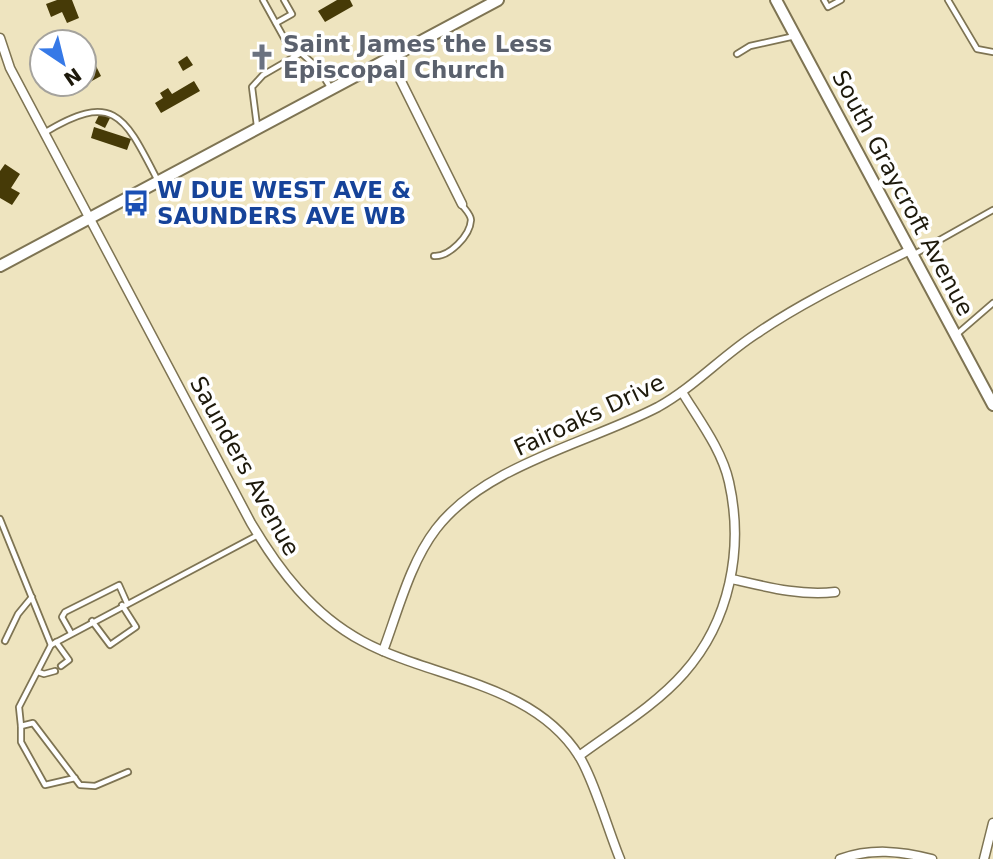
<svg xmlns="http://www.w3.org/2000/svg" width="993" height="859" font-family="'DejaVu Sans',sans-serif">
<rect width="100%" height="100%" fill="#eee4bf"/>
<g fill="#463a07">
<polygon points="57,0 72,0 79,18 67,23 62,12 51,17 46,4"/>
<polygon points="337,0 350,0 353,6 325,22 318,11"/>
<polygon points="84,42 101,76 90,82 84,70"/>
<polygon points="187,56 193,65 183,71 178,62"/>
<polygon points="194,81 200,91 161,113 155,103 163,98 160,93 168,88 172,94"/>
<polygon points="100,113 110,118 105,128 95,123"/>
<polygon points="94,127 131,139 127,150 91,138"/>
<polygon points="5,164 20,174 11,188 20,193 12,205 0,198 0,171"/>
</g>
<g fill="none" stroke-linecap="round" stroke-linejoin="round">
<g stroke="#7e7453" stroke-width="8">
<g id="lane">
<polyline points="263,0 294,56"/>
<polyline points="824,0 828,7 841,0"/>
<polyline points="948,0 977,49 993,52"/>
<polyline points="276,23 292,14 284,0"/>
<polyline points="737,54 750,46 795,36"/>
<polyline points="257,126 252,87 263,75 301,53 318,68 330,87"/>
<path d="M 44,133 C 114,90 125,117 157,179"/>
<polyline points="913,255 993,210"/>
<path d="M 434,256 C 449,257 470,236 471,220 C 471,215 465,209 462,205"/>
<polyline points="956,335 993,303"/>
<polyline points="0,519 51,645 19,707 21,726 33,723 80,785 95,786 128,772"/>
<polyline points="92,621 110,645 136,627 122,605"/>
<polyline points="71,633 62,617 65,612 119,585 127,603"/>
<polyline points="5,641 18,614 32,597"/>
<polyline points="56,642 69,660 61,666"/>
<polyline points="51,645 258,535"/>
<polyline points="38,672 44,674 55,671"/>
<polyline points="21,726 21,742 45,785 75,778"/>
</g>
</g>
<g stroke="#7e7453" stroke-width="11">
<g id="street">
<path d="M 0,38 L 10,68 L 251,523 C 279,570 312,614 362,641 C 432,679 532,682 579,756 C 594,780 608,830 620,859"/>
<polyline points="389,57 462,204"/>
<path d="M 732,579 C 767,587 800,596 835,592"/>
<path d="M 383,651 C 398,611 410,563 436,529 C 485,465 589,443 658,407 C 694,387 722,356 756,334 C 804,301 858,276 910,250"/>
<path d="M 579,756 C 614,730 655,706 684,673 C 730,621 744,549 729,482 C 722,450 699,420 682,392"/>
<path d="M 840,859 C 871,848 901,851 932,859"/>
<polyline points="984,859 993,823"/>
</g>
</g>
<g stroke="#7e7453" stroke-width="14">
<g id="secondary">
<polyline points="776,0 993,405"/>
<polyline points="0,266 498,0"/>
</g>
</g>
<use href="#lane" stroke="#fff" stroke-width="4.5"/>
<use href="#street" stroke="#fff" stroke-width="8"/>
<use href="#secondary" stroke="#fff" stroke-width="10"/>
</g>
<defs>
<g id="church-bare" transform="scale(2.1)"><path d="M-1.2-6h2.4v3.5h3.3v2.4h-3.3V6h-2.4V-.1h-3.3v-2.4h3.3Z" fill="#6b7280" stroke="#fff" stroke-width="2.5" paint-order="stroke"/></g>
<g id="bus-bare" transform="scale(2.1)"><path d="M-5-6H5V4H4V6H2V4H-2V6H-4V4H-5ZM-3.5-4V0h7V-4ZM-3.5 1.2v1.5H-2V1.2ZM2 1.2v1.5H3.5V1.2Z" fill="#1a4fb4" stroke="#fff" stroke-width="2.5" paint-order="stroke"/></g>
</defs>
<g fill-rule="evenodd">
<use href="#church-bare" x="262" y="57"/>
<use href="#bus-bare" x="136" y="203"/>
</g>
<g text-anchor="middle" stroke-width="7" stroke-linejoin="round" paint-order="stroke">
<g font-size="23" font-weight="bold" fill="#5b616d" stroke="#fff" text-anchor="start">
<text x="283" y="52">Saint James the Less<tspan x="283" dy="26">Episcopal Church</tspan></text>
</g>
<g font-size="23" font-weight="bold" fill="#164399" stroke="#fff" text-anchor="start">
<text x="157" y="198">W DUE WEST AVE &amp;<tspan x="157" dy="26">SAUNDERS AVE WB</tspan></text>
</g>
<g font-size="23" fill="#1d190b" stroke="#fff">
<text transform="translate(903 193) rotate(62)" y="8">South Graycroft Avenue</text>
<text transform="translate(589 415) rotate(-25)" y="8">Fairoaks Drive</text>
<text transform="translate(245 466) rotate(61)" y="8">Saunders Avenue</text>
</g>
</g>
<g transform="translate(63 63) rotate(145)"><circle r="33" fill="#ffffff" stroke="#a5a39d" stroke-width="2"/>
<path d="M0-5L12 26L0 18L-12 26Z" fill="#3679e7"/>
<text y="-10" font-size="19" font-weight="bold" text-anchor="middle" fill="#1d190b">N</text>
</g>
</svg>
